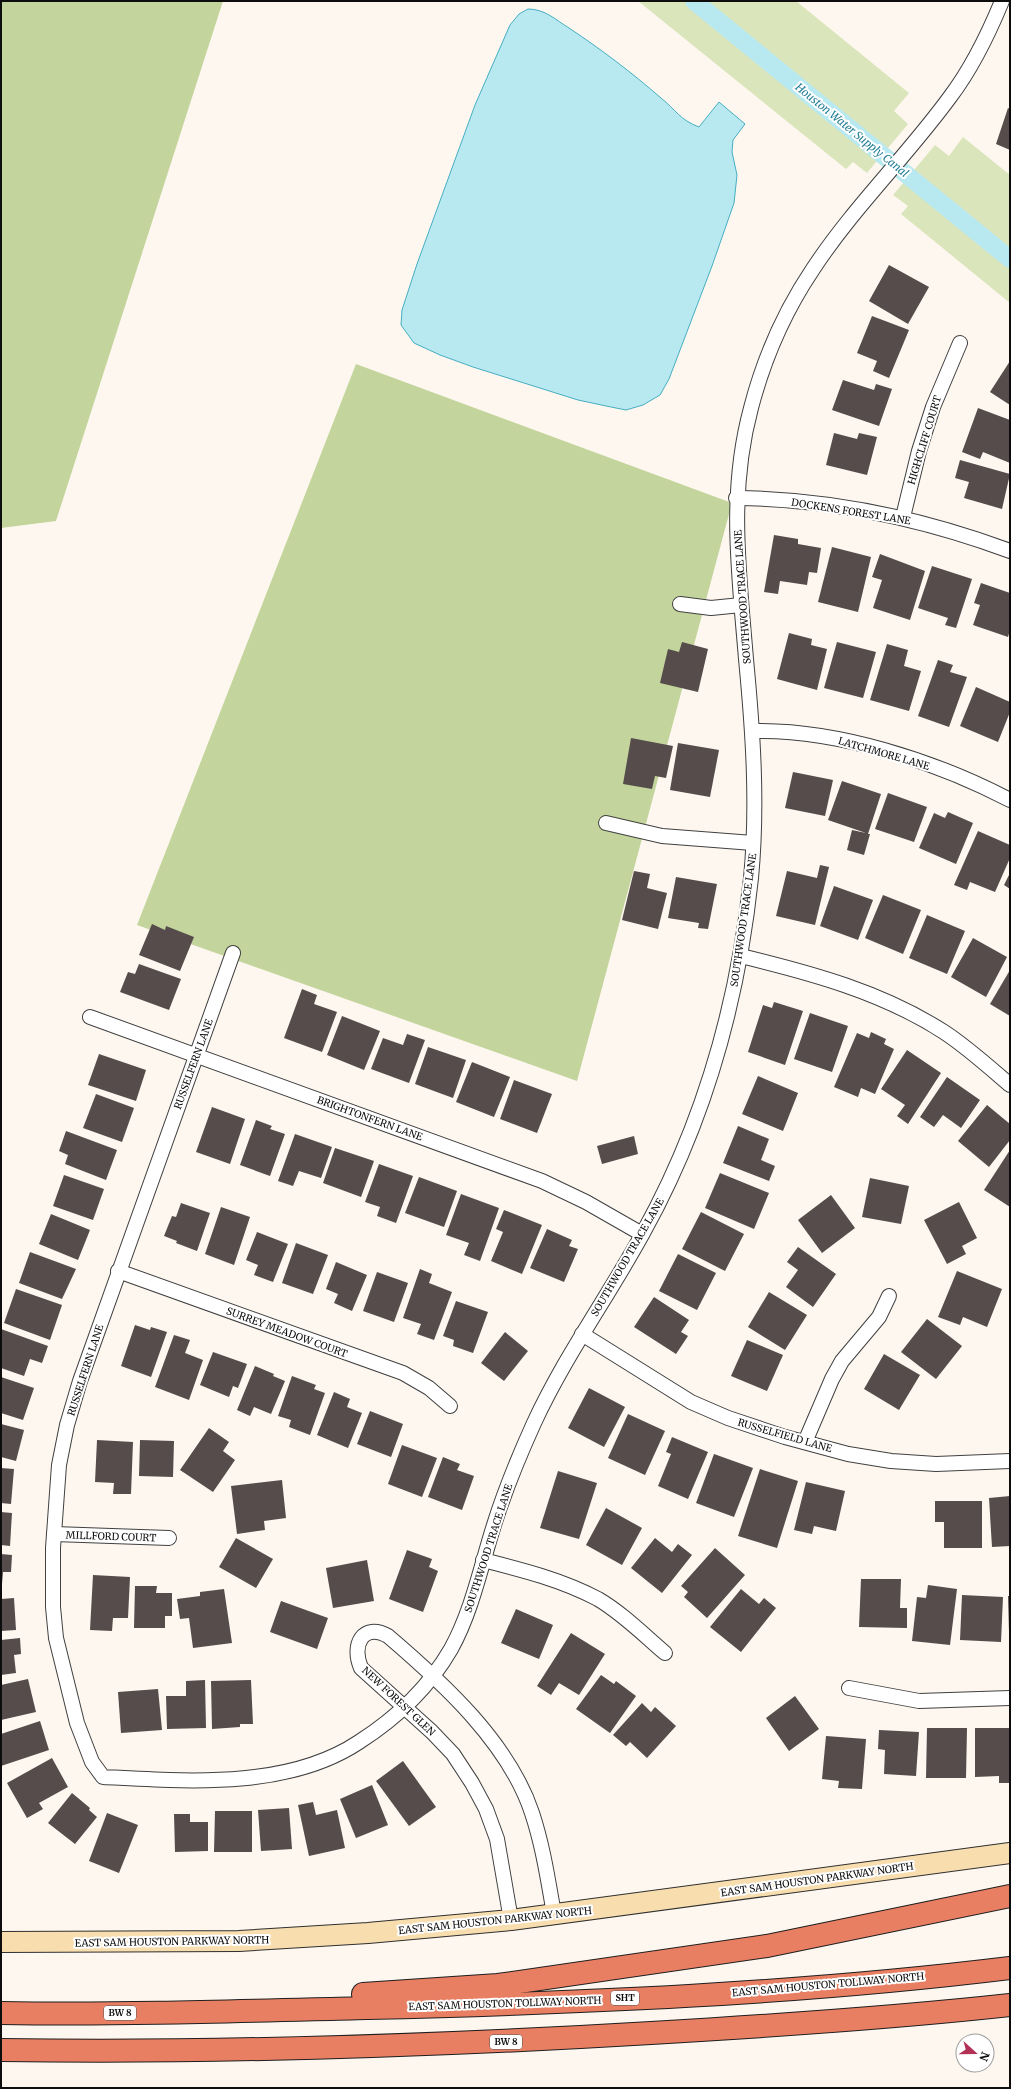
<svg xmlns="http://www.w3.org/2000/svg" width="1011" height="2089" font-family="Merriweather,serif">
<rect width="100%" height="100%" fill="#fef7ef"/>
<g fill="#dbe5bb">
<polygon points="638,1 796,1 909,93 894,111 908,124 867,173 853,162 846,169"/>
<polygon points="963,137 1010,175 1010,303 901,214 908,206 893,195 935,145 949,156"/>
</g>
<g fill="#c3d59c">
<polygon points="1,1 223,1 56,521 1,528"/>
<polygon points="356,364 732,503 577,1081 137,925"/>
</g>
<path fill="#b8e9f1" stroke="#45aec1" d="M 528,9 C 545,9 556,20 569,28 C 602,50 631,72 661,98 C 676,110 680,120 699,127 L 719,102 L 745,124 L 733,140 L 732,152 L 737,175 L 734,203 L 712,266 L 669,379 L 660,395 L 643,405 L 626,410 L 611,407 L 578,400 L 473,367 L 440,355 L 414,343 L 401,325 L 402,310 L 417,264 L 475,105 L 510,25 L 519,14 Z"/>
<g fill="none" stroke-linecap="round" stroke-linejoin="round">
<polyline stroke="#b8e9f1" stroke-width="18" points="694,1 1010,259"/>
</g>
<g fill="#554c4b">
<polygon points="1008,108 1010,109 1010,150 996,144"/>
<polygon points="889,265 929,287 908,324 869,301"/>
<polygon points="872,316 909,330 889,378 873,371 877,361 857,353"/>
<polygon points="1010,361 1010,405 990,392"/>
<polygon points="843,380 874,390 876,384 892,389 879,426 832,410"/>
<polygon points="978,408 1010,420 1010,463 983,452 980,459 962,452"/>
<polygon points="834,433 857,439 859,433 877,437 867,475 826,465"/>
<polygon points="960,460 1010,474 1002,509 964,498 969,482 955,478"/>
<polygon points="774,535 798,539 798,544 821,548 817,573 809,572 807,585 780,581 778,594 764,592"/>
<polygon points="832,547 871,557 858,612 818,602"/>
<polygon points="880,554 925,571 910,620 873,608 882,580 872,577"/>
<polygon points="932,566 972,579 956,628 945,625 948,618 918,608"/>
<polygon points="981,583 1010,593 1010,630 1008,637 973,625 980,605 974,603"/>
<polygon points="789,633 812,639 811,645 827,649 817,690 777,679"/>
<polygon points="682,642 708,649 698,692 660,683 668,649 679,652"/>
<polygon points="837,642 876,652 863,698 824,688"/>
<polygon points="887,644 908,650 904,666 921,671 909,711 870,700"/>
<polygon points="938,660 953,665 950,672 967,677 949,727 918,716"/>
<polygon points="976,687 1010,702 1010,712 998,742 960,726"/>
<polygon points="631,738 673,746 666,778 655,776 652,789 623,784"/>
<polygon points="678,743 719,750 710,797 670,790"/>
<polygon points="793,772 833,780 825,816 785,808"/>
<polygon points="842,781 881,794 868,834 870,834 864,855 847,850 852,830 866,833 828,820"/>
<polygon points="888,793 927,807 914,842 875,829"/>
<polygon points="948,812 973,823 956,864 919,848 934,813 945,818"/>
<polygon points="978,831 1010,845 1010,858 995,892 970,882 967,890 954,885"/>
<polygon points="820,865 829,867 815,925 776,916 787,871 817,878"/>
<polygon points="634,871 650,874 647,888 667,893 658,929 622,920"/>
<polygon points="1010,873 1010,889 1004,885"/>
<polygon points="676,877 717,884 708,929 698,928 699,923 668,918"/>
<polygon points="834,886 873,900 858,940 820,926"/>
<polygon points="883,895 921,910 903,954 865,938"/>
<polygon points="927,915 965,931 947,974 909,958"/>
<polygon points="152,924 165,930 166,926 194,937 180,971 139,955"/>
<polygon points="973,938 1007,957 986,997 951,977"/>
<polygon points="139,964 181,979 169,1010 120,992 128,972 135,974"/>
<polygon points="1010,970 1010,1016 990,1004"/>
<polygon points="302,989 317,995 314,1004 337,1012 322,1052 284,1038"/>
<polygon points="774,1002 803,1011 785,1065 748,1052 763,1005 772,1008"/>
<polygon points="810,1013 848,1026 832,1072 794,1059"/>
<polygon points="342,1016 380,1031 364,1070 327,1055"/>
<polygon points="871,1032 886,1039 884,1044 894,1049 875,1094 861,1088 858,1097 834,1087 857,1033 869,1038"/>
<polygon points="407,1034 425,1040 409,1083 371,1069 383,1038 403,1045"/>
<polygon points="428,1047 466,1060 453,1098 415,1084"/>
<polygon points="907,1050 941,1073 908,1124 897,1116 905,1105 881,1089"/>
<polygon points="99,1054 146,1070 136,1101 88,1085"/>
<polygon points="472,1062 510,1077 494,1117 456,1102"/>
<polygon points="758,1076 798,1093 783,1131 742,1114"/>
<polygon points="947,1077 980,1100 961,1128 943,1115 934,1127 920,1117"/>
<polygon points="514,1080 552,1094 537,1133 500,1119"/>
<polygon points="96,1094 134,1108 122,1142 83,1128"/>
<polygon points="987,1105 1010,1124 1010,1140 989,1167 958,1141"/>
<polygon points="212,1107 245,1119 230,1164 196,1152"/>
<polygon points="256,1120 272,1126 270,1129 285,1134 270,1176 240,1165"/>
<polygon points="738,1126 769,1139 761,1160 775,1166 769,1181 723,1163"/>
<polygon points="66,1131 117,1150 106,1180 65,1164 68,1155 59,1151"/>
<polygon points="295,1134 332,1147 321,1178 299,1171 293,1186 278,1181"/>
<polygon points="634,1136 638,1154 602,1164 597,1146"/>
<polygon points="335,1148 374,1161 361,1197 323,1183"/>
<polygon points="1010,1150 1010,1207 984,1190"/>
<polygon points="379,1164 413,1176 396,1223 377,1216 380,1207 365,1202"/>
<polygon points="720,1173 769,1193 754,1229 705,1208"/>
<polygon points="64,1175 104,1189 93,1220 53,1206"/>
<polygon points="419,1177 457,1191 444,1227 405,1213"/>
<polygon points="870,1178 909,1186 901,1224 862,1217"/>
<polygon points="461,1194 499,1208 480,1261 464,1255 469,1243 446,1235"/>
<polygon points="831,1195 855,1228 822,1253 798,1220"/>
<polygon points="959,1202 977,1238 962,1246 966,1254 947,1264 924,1220"/>
<polygon points="181,1203 210,1213 197,1251 176,1243 177,1241 164,1236 172,1216 176,1217"/>
<polygon points="221,1207 250,1217 234,1265 205,1254"/>
<polygon points="504,1210 542,1225 522,1274 491,1261 503,1232 496,1229"/>
<polygon points="701,1212 744,1234 725,1271 682,1249"/>
<polygon points="51,1214 90,1230 78,1260 39,1244"/>
<polygon points="547,1229 572,1240 569,1246 578,1249 564,1282 530,1268"/>
<polygon points="257,1232 288,1244 273,1282 254,1275 258,1265 246,1260"/>
<polygon points="296,1243 328,1255 313,1294 282,1283"/>
<polygon points="798,1247 836,1274 813,1307 786,1287 798,1270 787,1262"/>
<polygon points="30,1252 76,1269 62,1299 19,1283"/>
<polygon points="678,1254 716,1273 697,1310 659,1291"/>
<polygon points="336,1262 367,1275 352,1311 334,1303 338,1294 326,1289"/>
<polygon points="420,1269 432,1274 429,1283 452,1292 434,1340 417,1334 421,1324 403,1318"/>
<polygon points="957,1271 1002,1289 987,1327 963,1317 960,1325 938,1317"/>
<polygon points="377,1272 408,1283 394,1322 363,1311"/>
<polygon points="16,1289 62,1305 50,1340 4,1323"/>
<polygon points="769,1292 807,1315 785,1350 748,1327"/>
<polygon points="654,1297 689,1320 681,1332 688,1336 676,1354 634,1327"/>
<polygon points="456,1301 488,1312 473,1353 453,1346 454,1340 443,1336"/>
<polygon points="927,1319 962,1346 936,1379 901,1352"/>
<polygon points="135,1325 150,1330 151,1327 167,1332 151,1377 121,1366"/>
<polygon points="1,1329 48,1346 42,1363 30,1359 24,1376 1,1368"/>
<polygon points="505,1332 528,1351 504,1381 481,1363"/>
<polygon points="174,1335 190,1340 185,1353 203,1360 189,1400 155,1387"/>
<polygon points="747,1340 783,1355 767,1391 731,1376"/>
<polygon points="213,1352 247,1364 238,1388 233,1386 229,1397 200,1385"/>
<polygon points="884,1354 920,1375 899,1410 864,1389"/>
<polygon points="255,1366 274,1374 273,1376 285,1381 271,1414 254,1407 250,1416 237,1410"/>
<polygon points="292,1376 316,1385 314,1389 325,1393 310,1435 289,1427 291,1420 278,1416"/>
<polygon points="1,1377 34,1388 23,1420 1,1413"/>
<polygon points="589,1388 625,1407 604,1447 568,1428"/>
<polygon points="334,1392 350,1399 347,1407 362,1413 348,1448 317,1435"/>
<polygon points="370,1411 403,1424 391,1457 357,1444"/>
<polygon points="628,1414 665,1431 645,1475 608,1458"/>
<polygon points="1,1424 24,1430 16,1461 1,1457"/>
<polygon points="209,1428 229,1442 223,1451 235,1460 213,1492 180,1470"/>
<polygon points="672,1437 708,1452 688,1499 658,1486 671,1454 666,1452"/>
<polygon points="97,1440 133,1442 131,1494 113,1494 114,1483 95,1482"/>
<polygon points="140,1440 174,1441 173,1477 139,1476"/>
<polygon points="402,1445 437,1458 422,1497 388,1484"/>
<polygon points="714,1454 753,1468 734,1517 696,1503"/>
<polygon points="443,1457 460,1464 457,1470 474,1476 462,1510 428,1497"/>
<polygon points="1,1468 14,1469 11,1504 1,1503"/>
<polygon points="760,1469 798,1481 777,1548 738,1536"/>
<polygon points="558,1471 597,1483 579,1539 540,1528"/>
<polygon points="282,1480 286,1518 264,1521 265,1530 237,1534 231,1486"/>
<polygon points="806,1482 845,1491 836,1531 814,1526 812,1534 794,1530"/>
<polygon points="1010,1496 1010,1546 992,1547 989,1498"/>
<polygon points="935,1501 982,1501 982,1548 944,1548 944,1522 935,1522"/>
<polygon points="606,1508 642,1528 622,1565 586,1545"/>
<polygon points="1,1512 12,1513 10,1546 1,1545"/>
<polygon points="236,1538 273,1559 256,1588 219,1567"/>
<polygon points="655,1538 672,1552 678,1544 692,1555 662,1593 631,1568"/>
<polygon points="715,1548 745,1575 707,1618 684,1597 688,1592 681,1586"/>
<polygon points="407,1550 432,1559 429,1567 438,1571 423,1612 389,1599"/>
<polygon points="1,1554 12,1555 11,1572 3,1572 2,1584"/>
<polygon points="367,1560 374,1601 333,1608 326,1568"/>
<polygon points="93,1575 130,1577 128,1618 113,1618 112,1631 90,1630"/>
<polygon points="861,1579 901,1579 900,1608 907,1608 907,1628 859,1627"/>
<polygon points="928,1585 957,1589 950,1645 912,1641 917,1597 926,1598"/>
<polygon points="135,1586 157,1586 156,1593 172,1593 172,1616 165,1616 165,1628 134,1628"/>
<polygon points="224,1589 232,1643 193,1648 189,1618 180,1619 177,1599 200,1596 200,1592"/>
<polygon points="741,1589 759,1604 764,1598 776,1608 741,1652 710,1627"/>
<polygon points="962,1595 1003,1597 1001,1642 960,1640"/>
<polygon points="1008,1596 1010,1596 1010,1632 1009,1632"/>
<polygon points="14,1598 16,1630 1,1631 1,1599"/>
<polygon points="281,1601 328,1618 317,1649 270,1632"/>
<polygon points="516,1609 553,1625 539,1659 501,1643"/>
<polygon points="571,1633 605,1654 579,1695 559,1683 551,1695 537,1686"/>
<polygon points="20,1638 21,1654 14,1655 16,1673 1,1675 1,1640"/>
<polygon points="601,1675 614,1684 616,1681 636,1696 610,1733 576,1709"/>
<polygon points="28,1679 36,1712 1,1720 1,1685"/>
<polygon points="205,1680 206,1728 167,1729 166,1696 186,1696 186,1681"/>
<polygon points="251,1680 253,1724 240,1724 240,1727 212,1729 211,1681"/>
<polygon points="158,1689 162,1730 121,1733 118,1692"/>
<polygon points="795,1696 819,1729 789,1751 766,1718"/>
<polygon points="642,1703 651,1712 655,1707 676,1726 647,1758 630,1742 626,1746 613,1735"/>
<polygon points="40,1721 49,1750 1,1766 1,1734"/>
<polygon points="927,1728 967,1728 966,1778 926,1778"/>
<polygon points="975,1728 1010,1728 1010,1783 999,1783 999,1776 975,1777"/>
<polygon points="879,1730 919,1732 916,1776 884,1774 885,1750 878,1749"/>
<polygon points="826,1736 866,1739 862,1789 838,1788 839,1781 822,1779"/>
<polygon points="52,1758 68,1787 39,1803 43,1809 27,1818 7,1783"/>
<polygon points="403,1761 436,1807 409,1826 376,1781"/>
<polygon points="372,1785 388,1825 356,1838 340,1799"/>
<polygon points="72,1793 90,1808 89,1810 97,1817 75,1844 48,1823"/>
<polygon points="313,1802 316,1815 337,1810 345,1848 309,1856 298,1805"/>
<polygon points="289,1808 292,1849 261,1851 258,1810"/>
<polygon points="215,1811 252,1811 252,1852 214,1852"/>
<polygon points="107,1813 138,1825 119,1873 89,1861"/>
<polygon points="174,1814 190,1814 190,1822 208,1822 208,1851 175,1852"/>
</g>
<g fill="none" stroke-linecap="round" stroke-linejoin="round">
<g stroke="#404040" stroke-width="16">
<g id="street">
<path d="M 736,498 C 832,499 921,518 1010,551"/>
<polyline points="903,517 919,451 933,407 960,343"/>
<polyline points="680,604 711,608 741,605"/>
<path d="M 752,731 C 837,729 935,761 1010,800"/>
<polyline points="606,823 662,836 753,843"/>
<path d="M 233,953 L 80,1381 L 67,1425 L 59,1465 L 53,1548 L 53,1607 L 56,1638 L 77,1723 L 92,1762 L 103,1777 C 185,1781 287,1790 359,1742 C 395,1719 429,1687 451,1649 C 472,1611 481,1566 494,1525 C 505,1490 519,1456 534,1423 C 565,1356 608,1297 643,1233 C 704,1123 738,1002 751,878 C 758,805 753,732 746,659 C 739,573 728,493 751,408 C 764,358 784,312 813,269 C 853,208 907,156 950,97 C 972,68 988,35 1002,1"/>
<path d="M 741,956 C 811,973 882,992 944,1032 C 967,1047 989,1067 1010,1085"/>
<polyline points="90,1017 542,1181 586,1202 642,1234"/>
<polyline points="118,1271 403,1373 429,1388 450,1406"/>
<polyline points="582,1334 691,1402 728,1418 785,1437 848,1454 891,1461 936,1464 1010,1461"/>
<polyline points="805,1442 832,1379 842,1361 879,1317 889,1296"/>
<polyline points="54,1534 169,1538"/>
<path d="M 483,1560 C 523,1570 562,1580 598,1599 C 622,1613 644,1635 665,1653"/>
<polyline points="849,1688 919,1701 1010,1698"/>
<path d="M 511,1920 L 497,1839 L 486,1809 L 472,1783 L 453,1754 L 432,1732 L 361,1668 C 351,1645 363,1622 388,1636 C 443,1683 509,1743 532,1813 C 543,1846 548,1880 554,1914"/>
</g>
</g>
<g stroke="#2f2f2f" stroke-width="22">
<polyline id="secondary" points="1,1942 239,1941 368,1933 511,1920 1010,1853"/>
</g>
<g stroke="#1e1e1e" stroke-width="24">
<g id="highway">
<polyline points="363,1994 498,1985 767,1946 1010,1896"/>
<path d="M 1,2013 C 123,2015 245,2011 367,2008 C 581,2003 797,1994 1010,1968"/>
<path d="M 1,2050 C 218,2053 434,2046 651,2033 C 770,2026 891,2018 1010,2005"/>
</g>
</g>
<use href="#street" stroke="#fff" stroke-width="14"/>
<use href="#secondary" stroke="#f8deaf" stroke-width="20"/>
<use href="#highway" stroke="#e87f63" stroke-width="22"/>
</g>
<g text-anchor="middle" stroke-width="4" stroke-linejoin="round" paint-order="stroke">
<g fill="#fff" stroke="#565656" stroke-width="1">
<rect x="611" y="1991" width="28" height="14" rx="3"/>
<rect x="104" y="2006" width="32" height="14" rx="3"/>
<rect x="490" y="2035" width="32" height="14" rx="3"/>
</g>
<g font-size="9" font-weight="bold" fill="#0d0d0d">
<text x="625" y="2001">SHT</text>
<text x="120" y="2016">BW 8</text>
<text x="506" y="2045">BW 8</text>
</g>
<g font-size="10" fill="#0d0d0d" stroke="#fff">
<text transform="translate(924 440) rotate(-73)" y="4">HIGHCLIFF COURT</text>
<text transform="translate(851 511) rotate(9)" y="4">DOCKENS FOREST LANE</text>
<text transform="translate(742 597) rotate(-94)" y="4">SOUTHWOOD TRACE LANE</text>
<text transform="translate(884 753) rotate(16)" y="4">LATCHMORE LANE</text>
<text transform="translate(743 920) rotate(-82)" y="4">SOUTHWOOD TRACE LANE</text>
<text transform="translate(193 1064) rotate(-70)" y="4">RUSSELFERN LANE</text>
<text transform="translate(370 1118) rotate(20)" y="4">BRIGHTONFERN LANE</text>
<text transform="translate(627 1257) rotate(-60)" y="4">SOUTHWOOD TRACE LANE</text>
<text transform="translate(287 1332) rotate(20)" y="4">SURREY MEADOW COURT</text>
<text transform="translate(85 1370) rotate(-72)" y="4">RUSSELFERN LANE</text>
<text transform="translate(785 1435) rotate(16)" y="4">RUSSELFIELD LANE</text>
<text transform="translate(111 1536) rotate(2)" y="4">MILLFORD COURT</text>
<text transform="translate(488 1548) rotate(-72)" y="4">SOUTHWOOD TRACE LANE</text>
<text transform="translate(399 1701) rotate(43)" y="4">NEW FOREST GLEN</text>
<text transform="translate(817 1879) rotate(-8)" y="4">EAST SAM HOUSTON PARKWAY NORTH</text>
<text transform="translate(495 1920) rotate(-6)" y="4">EAST SAM HOUSTON PARKWAY NORTH</text>
<text transform="translate(172 1941) rotate(-1)" y="4">EAST SAM HOUSTON PARKWAY NORTH</text>
<text transform="translate(828 1984) rotate(-5)" y="4">EAST SAM HOUSTON TOLLWAY NORTH</text>
<text transform="translate(505 2003) rotate(-2)" y="4">EAST SAM HOUSTON TOLLWAY NORTH</text>
</g>
<g font-size="11" font-style="italic" fill="#217e94" stroke="#fff">
<text transform="translate(852 130) rotate(39)" y="4">Houston Water Supply Canal</text>
</g>
</g>
<rect width="1011" height="2089" fill="none" stroke="#0d0d0d" stroke-width="4"/>
<g transform="translate(975 2053) rotate(111)"><circle r="19" fill="#ffffff" stroke="#9e9e9e"/>
<path d="M0-3L7 15L0 10L-7 15Z" fill="#b13157"/>
<text y="-6" font-size="11" font-weight="bold" text-anchor="middle" fill="#0d0d0d">N</text>
</g>
</svg>
